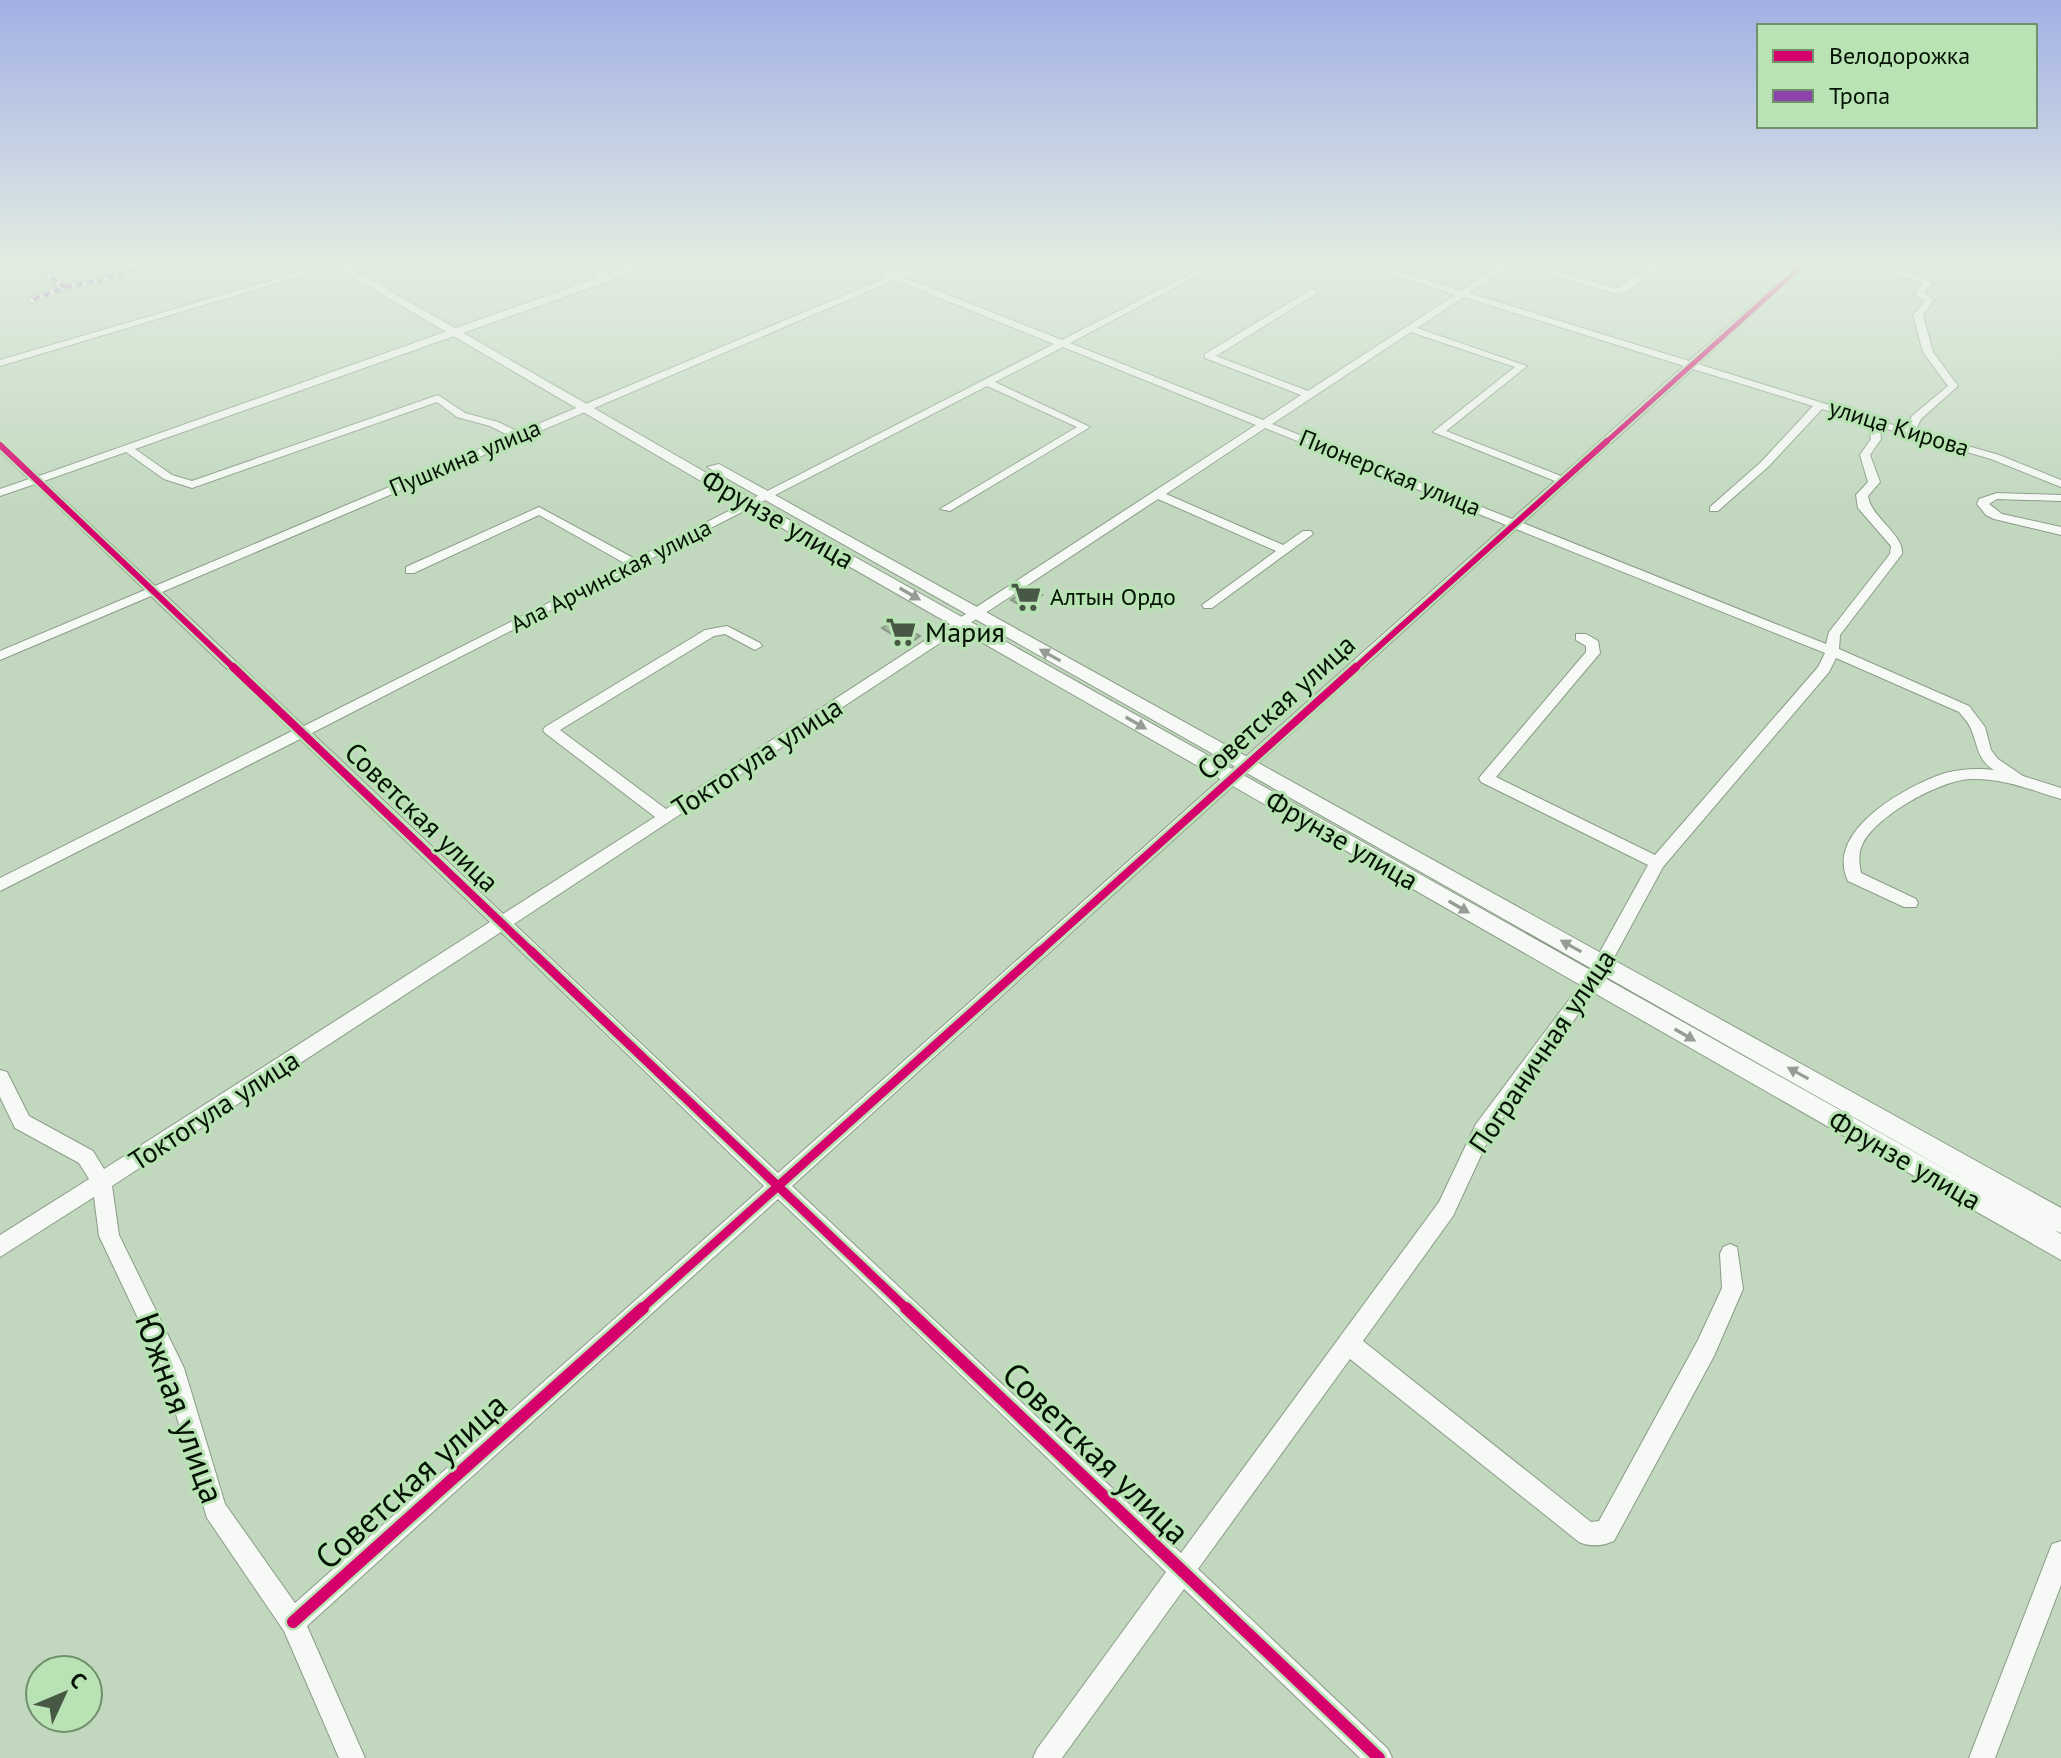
<svg xmlns="http://www.w3.org/2000/svg" width="2061" height="1758" font-family="'PT Sans',sans-serif">
<rect width="100%" height="100%" fill="#c1d8be"/>
<g fill="#a6b8a3" stroke="#869884" stroke-width="2">
<polygon points="1029,588 1042,595 1024,607 1011,600"/>
<polygon points="894,621 920,636 908,644 882,628"/>
</g>
<g fill="none" stroke-linecap="round" stroke-linejoin="round">
<g stroke="#8b9c88" stroke-width="2">
<g id="minor">
<polygon points="32,262 67,284 98,278 147,262 159,262 103,282 67,289 32,303 29,302 29,298 59,286 30,268 0,272 0,266"/>
<polygon points="335,262 348,262 0,366 0,360"/>
<path d="M 602,262 L 612,262 L 607,266 L 606,275 L 643,262 L 655,262 L 604,283 L 135,449 L 172,475 L 192,481 L 438,395 L 465,413 L 498,422 L 519,432 L 888,277 L 854,262 L 865,262 L 895,274 L 923,262 L 934,262 L 903,277 L 1062,340 L 1213,262 L 1223,262 L 1070,343 L 1263,420 L 1301,395 L 1205,358 L 1205,354 L 1310,290 L 1316,290 L 1316,294 L 1216,356 L 1308,391 L 1455,295 L 1356,262 L 1369,262 L 1461,291 L 1505,262 L 1523,262 L 1617,288 L 1657,262 L 1666,262 L 1628,291 L 1617,294 L 1513,264 L 1469,293 L 1689,361 L 1801,262 L 1810,262 L 1698,364 L 1906,429 L 1912,416 L 1948,386 L 1923,352 L 1913,315 L 1925,301 L 1914,294 L 1923,283 L 1865,262 L 1877,262 L 1933,282 L 1924,293 L 1934,300 L 1923,315 L 1933,352 L 1958,386 L 1921,419 L 1915,431 L 1999,455 L 2061,480 L 2061,487 L 1991,459 L 1880,427 L 1881,439 L 1870,455 L 1880,482 L 1868,496 C 1871,518 1904,534 1902,554 L 1840,635 L 1839,649 L 1969,706 L 1985,727 L 1991,750 L 1998,759 L 2023,776 L 2061,788 L 2061,799 C 2031,790 2004,778 1971,779 C 1940,780 1878,815 1863,843 C 1858,852 1859,863 1861,873 L 1916,899 L 1918,903 L 1916,907 L 1904,907 L 1848,881 C 1824,831 1906,786 1945,773 C 1961,769 1977,768 1994,770 C 1977,760 1978,745 1971,729 C 1969,723 1963,717 1959,712 L 1836,658 L 1829,672 L 1663,867 L 1598,987 L 1490,1136 L 1453,1216 L 1363,1341 L 1591,1522 L 1599,1521 L 1698,1340 L 1722,1288 L 1720,1254 L 1723,1247 L 1730,1244 L 1737,1247 L 1743,1289 L 1714,1356 L 1614,1541 C 1603,1546 1590,1547 1579,1542 L 1350,1359 L 1198,1569 L 1388,1749 L 1392,1758 L 1360,1758 L 1184,1589 L 1062,1758 L 1033,1758 L 1037,1749 L 1166,1572 L 778,1199 L 307,1626 L 365,1758 L 339,1758 L 284,1631 L 207,1518 L 163,1371 L 99,1236 L 94,1197 L 0,1257 L 0,1235 L 89,1179 L 79,1163 L 15,1128 L 0,1097 L 0,1070 L 7,1072 L 29,1116 L 93,1151 L 104,1169 L 490,922 L 300,739 L 0,891 L 0,878 L 292,731 L 151,596 L 0,660 L 0,651 L 145,590 L 35,484 L 0,496 L 0,489 L 29,479 L 0,451 L 0,442 L 39,476 L 597,278 L 599,265 ZM 895,280 L 1054,344 L 635,559 L 539,507 L 406,567 L 406,573 L 414,573 L 539,515 L 626,564 L 304,726 L 162,592 ZM 1464,297 L 1684,366 L 1561,476 L 1446,431 L 1527,366 L 1417,328 ZM 1411,332 L 1515,367 L 1433,432 L 1555,481 L 1512,519 L 1272,424 ZM 1063,347 L 1256,425 L 666,809 L 560,730 L 714,636 L 725,634 L 755,650 L 762,646 L 760,643 L 727,626 L 705,630 L 545,727 L 543,730 L 545,733 L 655,817 L 503,914 L 312,733 L 987,386 L 1077,427 L 940,509 L 950,511 L 1090,427 L 995,382 ZM 1693,369 L 1813,406 L 1761,462 L 1710,507 L 1710,511 L 1718,511 L 1769,466 L 1822,409 L 1869,424 L 1871,439 L 1860,455 L 1868,482 L 1856,495 L 1858,508 L 1891,546 L 1890,554 L 1829,632 L 1826,644 L 1523,523 ZM 437,402 L 457,417 L 490,426 L 510,436 L 155,586 L 44,481 L 126,452 L 164,479 L 192,488 ZM 1265,428 L 1506,525 L 778,1173 L 514,924 L 1158,499 L 1276,551 L 1202,605 L 1204,608 L 1212,608 L 1313,534 L 1311,531 L 1303,531 L 1283,545 L 1166,494 ZM 1516,529 L 1825,653 L 1818,667 L 1655,855 L 1496,777 L 1600,653 L 1598,641 L 1586,634 L 1576,634 L 1576,640 L 1586,646 L 1586,652 L 1479,778 L 1481,782 L 1648,865 L 1586,977 L 1476,1124 L 1439,1202 L 1181,1553 L 792,1186 ZM 501,932 L 764,1186 L 295,1603 L 225,1504 L 184,1368 L 119,1235 L 112,1186 Z"/>
<polygon points="1997,493 2061,495 2061,501 1997,499 1989,504 2002,514 2061,527 2061,535 1994,519 1986,515 1977,504 1979,499"/>
<polygon points="2061,1541 2061,1585 1995,1758 1969,1758 2052,1544"/>
</g>
</g>
<g stroke="#8b9c88" stroke-width="2">
<polygon id="major" points="327,262 340,262 757,502 1975,1186 707,467 719,464 2061,1208 2061,1233 2054,1230 2061,1234 2061,1260 747,508"/>
</g>
<use href="#minor" fill="#f6f9f5" fill-rule="evenodd"/>
<use href="#major" fill="#f6f9f5" fill-rule="evenodd"/>
<g stroke="#8e44ad" stroke-width="4" stroke-dasharray="7 4" stroke-linecap="butt">
<polyline points="1892,267 1909,262"/>
<polyline points="0,269 32,265 65,287 32,300"/>
<polyline points="65,287 100,280 155,262"/>
</g>
<g stroke="#b9e3b4" stroke-width="8">
<polyline id="cycleway-far4" points="1605,443 1806,262"/>
</g>
<g stroke="#b9e3b4" stroke-width="10">
<g id="cycleway-far3">
<polyline points="0,445 235,669"/>
<polyline points="1354,669 1607,441"/>
</g>
</g>
<g stroke="#b9e3b4" stroke-width="13">
<g id="cycleway-far2">
<polyline points="233,667 533,953"/>
<polyline points="1038,953 1356,667"/>
</g>
</g>
<g stroke="#b9e3b4" stroke-width="14">
<g id="cycleway-far1">
<polyline points="531,951 908,1310"/>
<polyline points="640,1310 1040,951"/>
</g>
</g>
<g stroke="#b9e3b4" stroke-width="17">
<g id="cycleway">
<polyline points="906,1308 1379,1758"/>
<polyline points="293,1622 643,1308"/>
</g>
</g>
<use href="#cycleway-far4" stroke="#d6006c" stroke-width="5"/>
<use href="#cycleway-far3" stroke="#d6006c" stroke-width="6"/>
<use href="#cycleway-far2" stroke="#d6006c" stroke-width="8"/>
<use href="#cycleway-far1" stroke="#d6006c" stroke-width="9"/>
<use href="#cycleway" stroke="#d6006c" stroke-width="12"/>
</g>
<defs><path id="oneway-solid" d="M-6-.8H1V-3.2L6.5 0L1 3.2V.8H-6Z" transform="scale(2)"/></defs>
<g fill="#969d95">
<use href="#oneway-solid" transform="translate(910 594) rotate(30)"/>
<use href="#oneway-solid" transform="translate(1050 655) rotate(-151)"/>
<use href="#oneway-solid" transform="translate(1136 723) rotate(30)"/>
<use href="#oneway-solid" transform="translate(1459 907) rotate(30)"/>
<use href="#oneway-solid" transform="translate(1571 946) rotate(-151)"/>
<use href="#oneway-solid" transform="translate(1685 1035) rotate(30)"/>
<use href="#oneway-solid" transform="translate(1798 1073) rotate(-151)"/>
</g>
<linearGradient id="sky" x2="0" y2="1"><stop stop-color="#a2b0e5"/><stop offset="0.52" stop-color="#e3ede2"/><stop offset="1" stop-color="#e3ede2" stop-opacity="0"/></linearGradient>
<rect width="2061" height="508" fill="url(#sky)"/>
<defs>
<g id="supermarket-bare" transform="scale(2.4)"><path d="M-6-5.5h2.5l.6 2H6L4.5 2H-2.5L-4.4-4H-6ZM-1.5 3.2a1.3 1.3 0 1 0 .1 0ZM3 3.2a1.3 1.3 0 1 0 .1 0Z" fill="#475845" stroke="#b9e3b4" stroke-width="2.5" paint-order="stroke"/></g>
</defs>
<g fill-rule="evenodd">
<use href="#supermarket-bare" x="1026" y="597"/>
<use href="#supermarket-bare" x="901" y="632"/>
</g>
<g text-anchor="middle" stroke-width="6" stroke-linejoin="round" paint-order="stroke">
<g font-size="24" fill="#051304" stroke="#b9e3b4">
<text transform="translate(1899 428) rotate(17)" y="8">улица Кирова</text>
<text transform="translate(465 458) rotate(-23)" y="8">Пушкина улица</text>
<text transform="translate(1390 473) rotate(22)" y="8">Пионерская улица</text>
<text transform="translate(611 576) rotate(-27)" y="8">Ала Арчинская улица</text>
</g>
<g font-size="24" fill="#051304" stroke="#b9e3b4" text-anchor="start">
<text x="1050" y="605">Алтын Ордо</text>
</g>
<g font-size="28" fill="#051304" stroke="#b9e3b4">
<text transform="translate(778 519) rotate(30)" y="10">Фрунзе улица</text>
<text transform="translate(1276 707) rotate(-42)" y="10">Советская улица</text>
<text transform="translate(757 757) rotate(-33)" y="10">Токтогула улица</text>
<text transform="translate(422 817) rotate(44)" y="10">Советская улица</text>
<text transform="translate(1342 840) rotate(30)" y="10">Фрунзе улица</text>
<text transform="translate(1542 1051) rotate(-56)" y="10">Пограничная улица</text>
<text transform="translate(214 1110) rotate(-33)" y="10">Токтогула улица</text>
<text transform="translate(1905 1160) rotate(30)" y="10">Фрунзе улица</text>
</g>
<g font-size="28" fill="#051304" stroke="#b9e3b4" text-anchor="start">
<text x="925" y="642">Мария</text>
</g>
<g font-size="34" fill="#051304" stroke="#b9e3b4">
<text transform="translate(180 1408) rotate(70)" y="12">Южная улица</text>
<text transform="translate(1096 1453) rotate(44)" y="12">Советская улица</text>
<text transform="translate(411 1481) rotate(-42)" y="12">Советская улица</text>
</g>
</g>
<rect x="1757" y="24" width="280" height="104" fill="#b9e3b4" stroke="#71906e" stroke-width="2"/>
<rect x="1773" y="50" width="40" height="12" fill="#d6006c" stroke="#71906e" stroke-width="2"/>
<text x="1829" y="64" font-size="24" fill="#051304">Велодорожка</text>
<rect x="1773" y="90" width="40" height="12" fill="#8e44ad" stroke="#71906e" stroke-width="2"/>
<text x="1829" y="104" font-size="24" fill="#051304">Тропа</text>
<g transform="translate(64 1694) rotate(46)"><circle r="38" fill="#b9e3b4" stroke="#71906e" stroke-width="2"/>
<path d="M0-6L14 30L0 20L-14 30Z" fill="#475845"/>
<text y="-12" font-size="22" font-weight="bold" text-anchor="middle" fill="#051304">С</text>
</g>
</svg>
